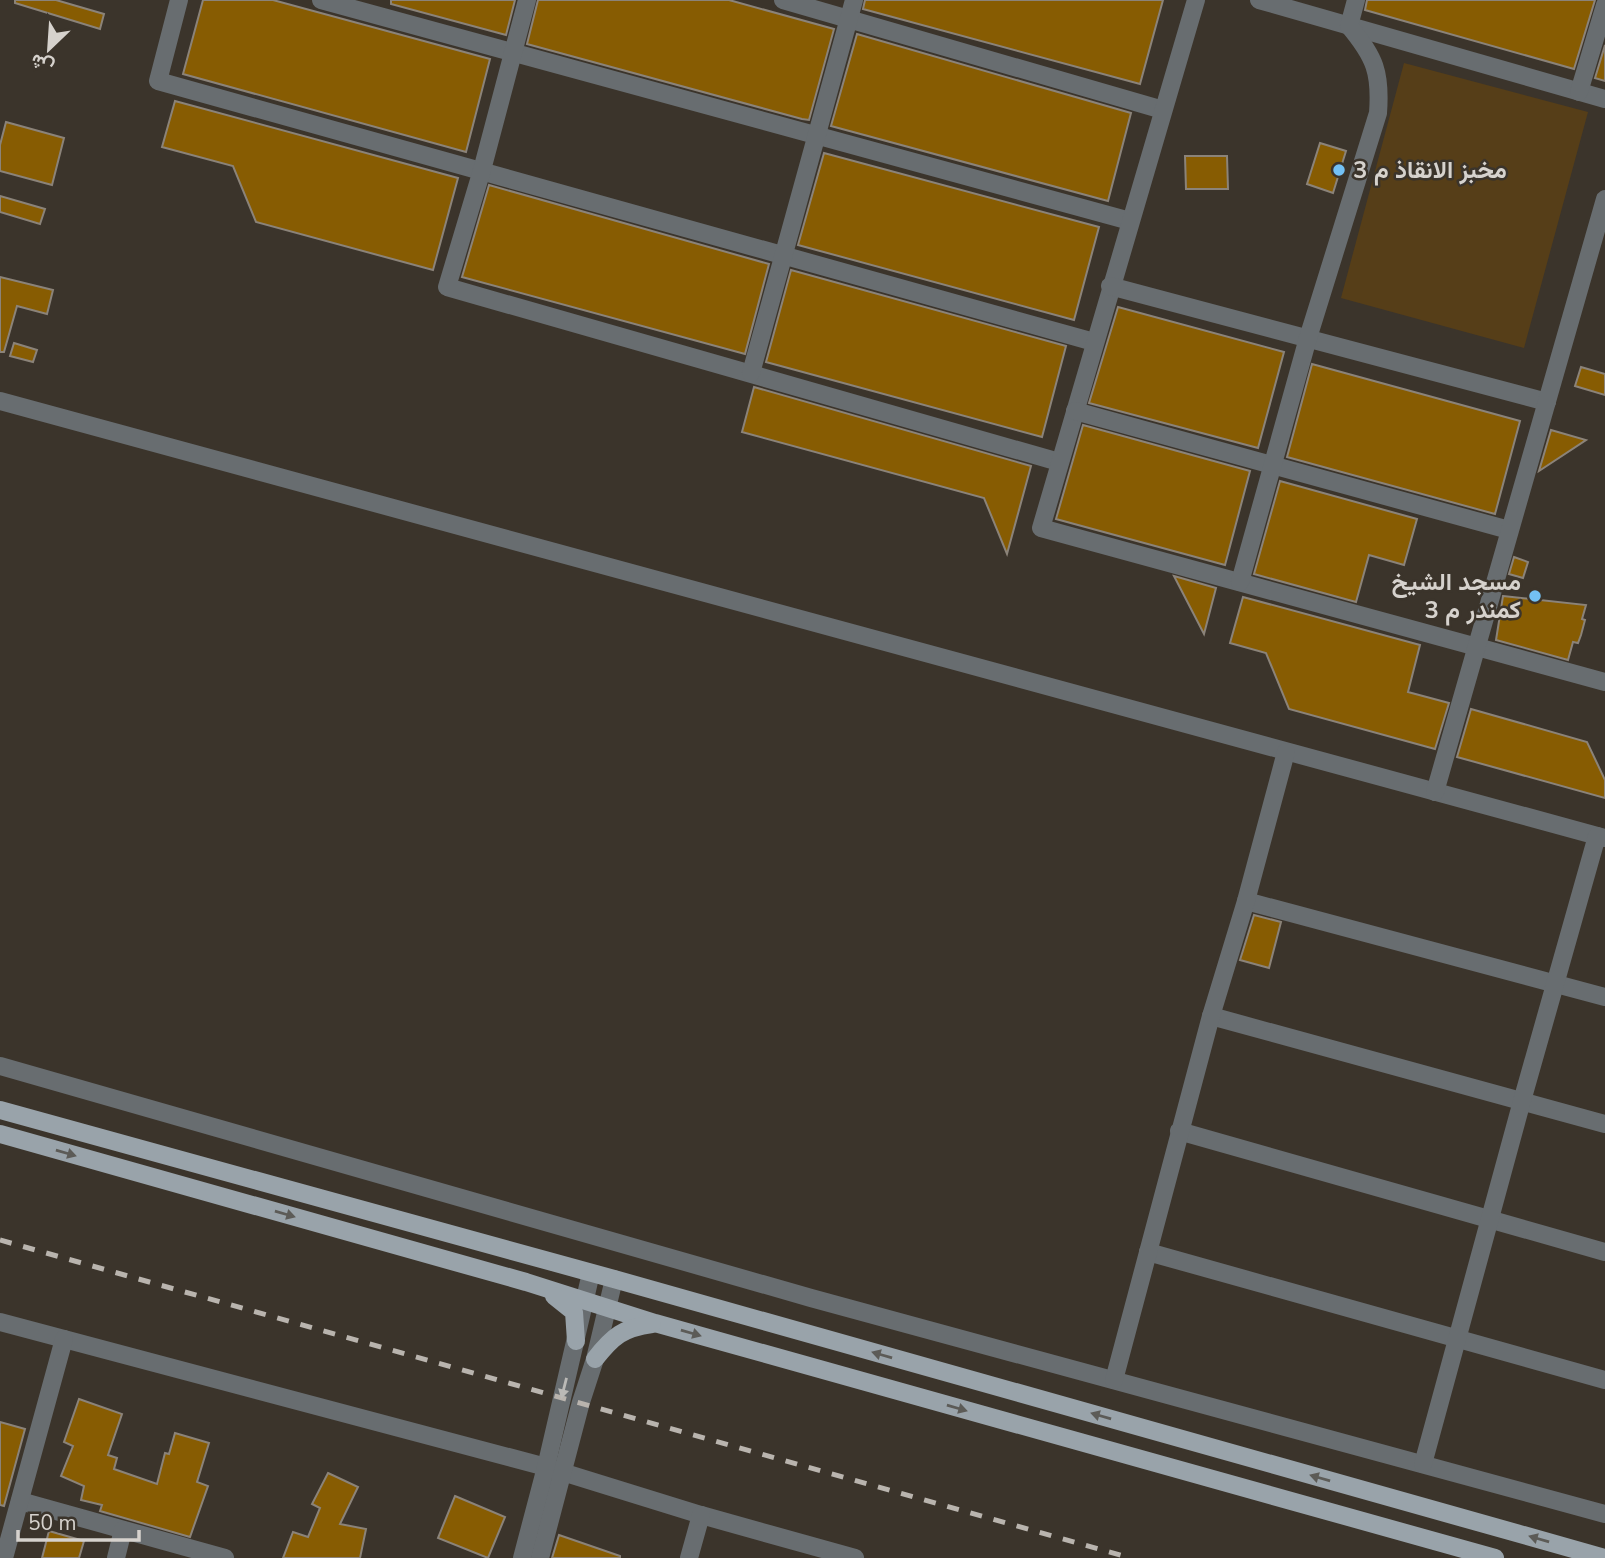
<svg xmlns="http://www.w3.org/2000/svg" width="1605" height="1558" font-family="'Nunito Sans',Vazirmatn,sans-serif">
<rect width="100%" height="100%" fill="#3b342b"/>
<polygon fill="#563e18" points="1404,63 1588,112 1524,348 1341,298"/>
<g fill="#875c02" stroke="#8b8379" stroke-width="2">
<polygon points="15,0 56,0 104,14 100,29 15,3"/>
<polygon points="203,0 273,0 490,59 466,152 183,74"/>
<polygon points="391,0 515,0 506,35 391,4"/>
<polygon points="538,0 729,0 834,29 809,120 802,119 527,44"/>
<polygon points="865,0 1163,0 1140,84 863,9"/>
<polygon points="1367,0 1595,0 1574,69 1365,10"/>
<polygon points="857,34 1131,113 1108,201 831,126"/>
<polygon points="1605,45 1605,81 1595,78"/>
<polygon points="175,101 458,178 433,270 256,222 233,166 162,147"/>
<polygon points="6,122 64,138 52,185 0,171 0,145"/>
<polygon points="1320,143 1346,151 1333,193 1307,184"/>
<polygon points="824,153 1099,227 1074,320 798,245"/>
<polygon points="1185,156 1227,156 1228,189 1186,189"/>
<polygon points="489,185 769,264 745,354 462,277"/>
<polygon points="0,196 45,209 40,224 0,212"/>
<polygon points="791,270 1066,346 1042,437 766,362"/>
<polygon points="0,277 53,290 47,314 17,306 4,352 0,352"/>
<polygon points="1118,307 1284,352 1258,448 1089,403"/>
<polygon points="14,343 37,350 33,362 10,356"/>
<polygon points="1312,364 1520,421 1495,514 1287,457"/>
<polygon points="1581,367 1605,374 1605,395 1575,386"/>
<polygon points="754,387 1031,466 1007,554 984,498 742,432"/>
<polygon points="1083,425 1250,471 1225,565 1056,519"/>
<polygon points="1551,430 1586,440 1539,471"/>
<polygon points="1280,481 1417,519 1404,565 1369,555 1356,602 1254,574"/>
<polygon points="1514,557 1528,562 1523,578 1509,574"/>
<polygon points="1174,576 1216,588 1204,634"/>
<polygon points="1503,596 1586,605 1582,619 1585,620 1581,635 1578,643 1573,642 1568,660 1496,640"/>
<polygon points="1243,597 1420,645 1408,692 1449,703 1435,749 1289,709 1266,653 1230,643"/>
<polygon points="1471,709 1587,742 1605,780 1605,798 1457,757"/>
<polygon points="1254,915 1281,922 1269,968 1240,960"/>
<polygon points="79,1399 122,1414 108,1455 117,1458 114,1469 157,1484 165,1453 169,1454 175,1433 209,1443 197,1482 208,1486 190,1537 100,1511 102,1505 81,1500 84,1486 61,1476 73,1446 64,1442"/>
<polygon points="0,1422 25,1429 4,1506 0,1505"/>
<polygon points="328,1473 358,1487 340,1524 366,1529 360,1558 283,1558 293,1532 308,1537 320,1508 312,1504"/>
<polygon points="455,1496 505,1517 488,1558 438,1538"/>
<polygon points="49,1531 84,1541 79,1558 42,1558"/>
<polygon points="559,1535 620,1556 620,1558 552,1558"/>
</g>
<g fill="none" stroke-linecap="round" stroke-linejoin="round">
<g stroke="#686d70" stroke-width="18">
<polyline points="179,0 158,81 1094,342"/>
<polyline points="321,0 1130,221"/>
<polyline points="527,0 482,170 447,287 1059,462"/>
<polyline points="783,0 1163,110"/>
<polyline points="1196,0 1041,528 1605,682"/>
<polyline points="1259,0 1605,99"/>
<polyline points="1579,92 1605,5"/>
<polyline points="1110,286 1547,402"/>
<polyline points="751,373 854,0"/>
<polyline points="0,401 1605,838"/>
<polyline points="1075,411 1509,530"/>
<path d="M 1240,582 L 1308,338 L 1378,113 C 1381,73 1375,57 1349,26 L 1356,0"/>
<polyline points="1435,792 1605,199"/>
<polyline points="1246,901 1605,997"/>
<polyline points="1211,1016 1605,1124"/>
<polyline points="0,1066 811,1298 1605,1514"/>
<polyline points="1179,1131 1605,1252"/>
<polyline points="1148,1252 1605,1380"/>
<polyline points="0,1322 546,1467 701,1515 855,1558"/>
<polyline points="1114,1380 1211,1016 1246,901 1286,752"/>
<polyline points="1423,1464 1522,1101 1597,836"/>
<polyline points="20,1501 225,1558"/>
<polyline points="4,1558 64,1339"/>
<polyline points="116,1558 123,1530"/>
<polyline points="522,1558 546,1467 591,1273"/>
<polyline points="540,1558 581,1402 595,1359 614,1279"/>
<polyline points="689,1558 701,1515"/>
</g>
<g stroke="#99a3aa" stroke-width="18">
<polyline points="0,1110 614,1279 1605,1558"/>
<polyline points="0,1134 526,1282 655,1323 1495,1558"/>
<polyline points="554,1296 574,1312 576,1341"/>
<path d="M 595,1359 C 613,1336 623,1328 652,1324"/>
</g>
<polyline stroke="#b9b4ae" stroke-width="5" stroke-dasharray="12 12" stroke-linecap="butt" points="0,1240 1131,1558"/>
</g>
<defs><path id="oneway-solid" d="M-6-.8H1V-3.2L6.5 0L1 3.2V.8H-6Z" transform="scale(1.75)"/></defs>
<g fill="#5c5b57">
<use href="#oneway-solid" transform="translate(66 1153) rotate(16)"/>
<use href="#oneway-solid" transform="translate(285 1214) rotate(16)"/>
<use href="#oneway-solid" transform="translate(691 1333) rotate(16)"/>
<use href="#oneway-solid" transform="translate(882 1355) rotate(-164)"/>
<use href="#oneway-solid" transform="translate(957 1408) rotate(16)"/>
<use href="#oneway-solid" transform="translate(1101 1416) rotate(-164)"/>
<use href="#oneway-solid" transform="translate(1320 1478) rotate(-164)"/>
<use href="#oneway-solid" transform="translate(1539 1539) rotate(-164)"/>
</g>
<use fill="#bab9b6" href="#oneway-solid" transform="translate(564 1388) rotate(104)"/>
<g fill="#73c1f5" stroke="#3b342b" stroke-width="2.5">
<circle cx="1339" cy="170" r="7"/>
<circle cx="1535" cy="596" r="7"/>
</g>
<g text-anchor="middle" stroke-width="5" stroke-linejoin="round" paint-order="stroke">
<g font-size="24" font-weight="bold" fill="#d6d2cd" stroke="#3b342b" text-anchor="start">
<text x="1353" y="178">مخبز الانقاذ م 3</text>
<text x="1521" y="590" text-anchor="end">مسجد الشيخ<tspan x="1521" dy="28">كمندر م 3</tspan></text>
</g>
</g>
<g transform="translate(49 49) rotate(205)" stroke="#3b342b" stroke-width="5" paint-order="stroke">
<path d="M0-5L12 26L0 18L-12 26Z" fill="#d6d2cd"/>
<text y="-10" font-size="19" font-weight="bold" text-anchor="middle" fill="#d6d2cd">ش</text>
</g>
<path d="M18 1530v10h121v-10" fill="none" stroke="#d6d2cd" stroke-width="3.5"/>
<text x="28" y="1530" font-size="21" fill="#d6d2cd" stroke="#3b342b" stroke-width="5" paint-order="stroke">50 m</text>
</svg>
